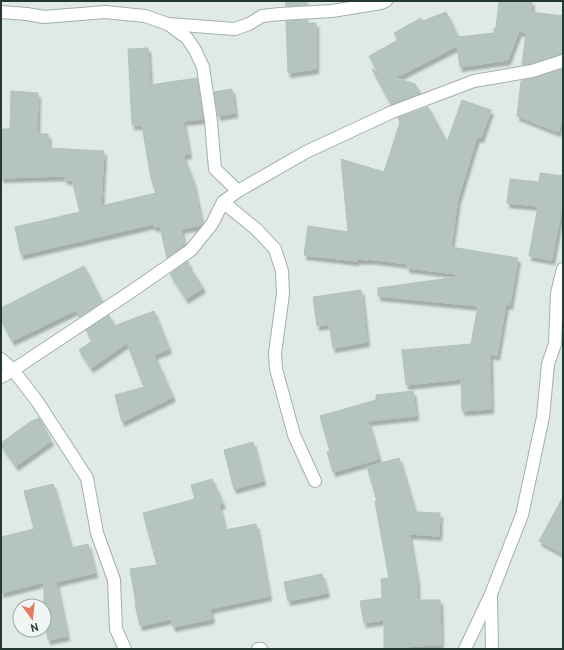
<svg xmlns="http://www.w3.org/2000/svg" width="564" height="650" font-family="Cabin,sans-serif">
<defs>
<filter id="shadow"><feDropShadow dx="2.5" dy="4.5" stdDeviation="1" flood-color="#0004"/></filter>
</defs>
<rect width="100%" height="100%" fill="#dfe9e5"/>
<g fill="#b5c4bd" stroke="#b2c2bb" filter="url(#shadow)">
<polygon points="285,1 307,1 307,5 286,6"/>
<polygon points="499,1 532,1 531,12 563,16 563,54 530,64 522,65 526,33 519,31 508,60 460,67 457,46 401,75 393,77 415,84 420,93 391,104 372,69 378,72 369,56 398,40 394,33 421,18 423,21 446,12 458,37 494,33 494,28 496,28"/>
<polygon points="308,20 308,23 316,23 316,69 288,73 286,21"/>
<polygon points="148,48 150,85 197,78 203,118 203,119 183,121 189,154 183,155 193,182 202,224 202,225 181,229 184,245 167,258 160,226 154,227 153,224 21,255 15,227 80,212 72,180 65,180 65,176 1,178 1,129 10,129 11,91 38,93 37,134 48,134 49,148 104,151 101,206 156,193 151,178 142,125 132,125 128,49"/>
<polygon points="563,69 563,119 558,132 517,116 521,81 534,78"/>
<polygon points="232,89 235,113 218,116 214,92"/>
<polygon points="462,100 491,110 481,138 477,137 458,199 451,247 518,258 510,305 506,304 497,356 490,354 491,409 462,411 461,379 406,385 402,350 471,344 478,306 378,296 378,288 457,277 457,274 407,268 408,264 368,259 368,260 357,259 357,261 304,255 308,226 348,232 341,159 384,172 400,122 398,118 428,107 447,142"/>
<polygon points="540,173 563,176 563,201 552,260 529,256 538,206 507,203 510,179 539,182"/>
<polygon points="188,261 189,266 203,288 186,299 170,274"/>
<polygon points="84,266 102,302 79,317 76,310 12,341 1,319 1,308"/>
<polygon points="361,290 367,342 333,348 329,324 317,326 313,297"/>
<polygon points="154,311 169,349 154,355 173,397 122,422 115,395 144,387 127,343 91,368 79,350 92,341 86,330 109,315 114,326"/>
<polygon points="413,391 416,416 368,421 379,459 333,472 327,452 330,451 320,416 376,400 376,395"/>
<polygon points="39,418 51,441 16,466 1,445 1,443 30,422"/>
<polygon points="253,442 263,481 234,489 224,450"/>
<polygon points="399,458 415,512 440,513 439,536 409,534 417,581 417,600 440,600 441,645 409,646 410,649 384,649 384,620 364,623 360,601 382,598 381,579 389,578 375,501 377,501 367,467"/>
<polygon points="212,479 223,504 219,505 225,530 256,524 269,596 210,609 212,619 173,627 171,619 140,626 135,604 136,603 130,569 157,565 143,513 195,499 191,485"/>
<polygon points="53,484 71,548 88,544 95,573 56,582 67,636 48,640 44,618 44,582 1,593 1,537 34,529 24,491"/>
<polygon points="563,497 563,554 539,541"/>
<polygon points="322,574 327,593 288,601 284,582"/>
</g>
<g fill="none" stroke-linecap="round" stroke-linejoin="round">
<g stroke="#a3b0ab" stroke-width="14">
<g id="street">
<polyline points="1,12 27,14 44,17 105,12 145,16 168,24 187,38 195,50 203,67 211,121 215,169 238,191"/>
<polyline points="168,24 235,29 249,24 262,16 280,14 332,11 381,3 386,1"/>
<polyline points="223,202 256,229 275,249 282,271 283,294 275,353 276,369 294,435 315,481"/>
<polyline points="1,359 13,370 37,401 87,478 97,533 114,580 116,629 125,649"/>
<polyline points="1,377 13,370 132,291 191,250 212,224 223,202 238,191 306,152 392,112 474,81 532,71 563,61"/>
<polyline points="491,597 492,649"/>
<polyline points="258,649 261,649"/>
<polyline points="465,649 491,594 522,515 543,417 548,364 555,344 557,293 563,269"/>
</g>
</g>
<use href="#street" stroke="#fff" stroke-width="12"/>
</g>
<rect width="564" height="650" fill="none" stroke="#223831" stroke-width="4"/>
<g transform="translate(32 618) rotate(165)"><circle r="19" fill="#f0f6f3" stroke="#9eaaa5"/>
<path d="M0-3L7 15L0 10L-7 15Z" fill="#e87a5f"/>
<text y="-6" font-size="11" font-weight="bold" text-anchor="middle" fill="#223831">N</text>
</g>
</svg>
